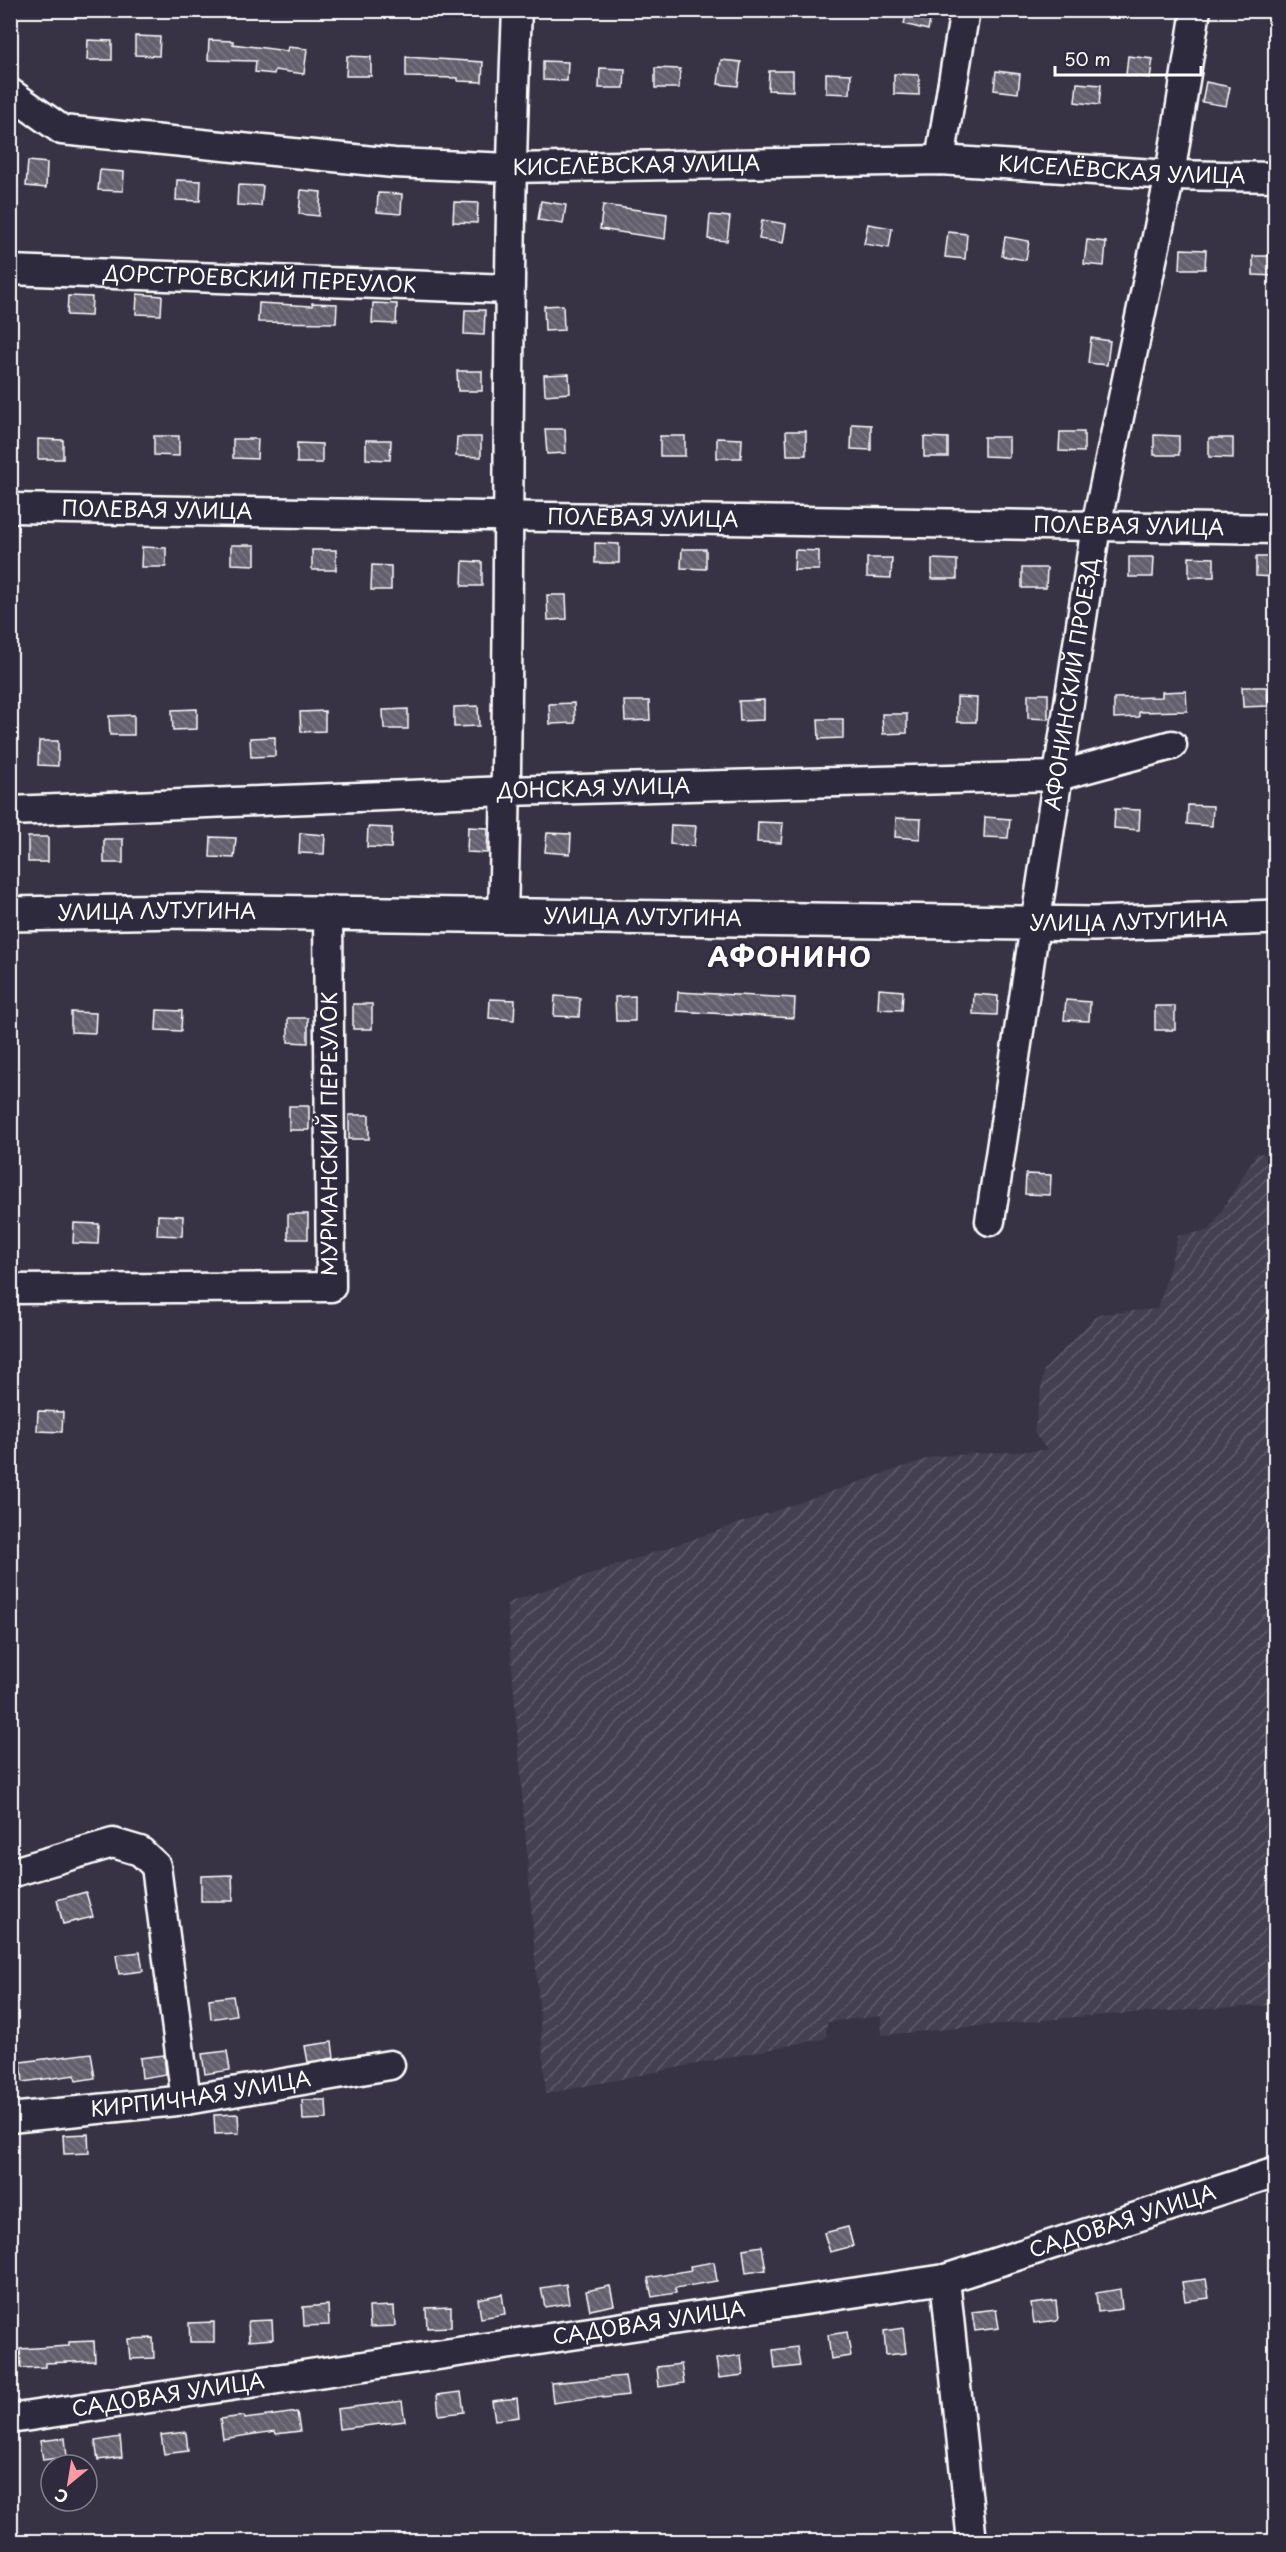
<svg xmlns="http://www.w3.org/2000/svg" width="1286" height="2552" font-family="'Playpen Sans',sans-serif">
<defs>
<pattern id="industrial-furrows" width="10" height="10" patternUnits="userSpaceOnUse" patternTransform="scale(1.5)"><rect width="10" height="10" fill="#444051"/><path d="M-1 1l2-2M0 10L10 0M9 11l2-2" fill="none" stroke="#605d6b"/></pattern>
<pattern id="building-back-hatch" width="6" height="6" patternUnits="userSpaceOnUse" patternTransform="scale(1.5)"><rect width="6" height="6" fill="#635f6d"/><path d="M-1 5l2 2M0 0l6 6M5-1l2 2" fill="none" stroke="#7a7783"/></pattern>
</defs>
<rect width="100%" height="100%" fill="#373345"/>
<filter id="ink" filterUnits="userSpaceOnUse"><feTurbulence type="fractalNoise" baseFrequency=".0167" numOctaves="2"/><feDisplacementMap in="SourceGraphic" scale="12" xChannelSelector="R" yChannelSelector="G"/><feConvolveMatrix kernelMatrix="1 2 1 2 8 2 1 2 1" color-interpolation-filters="sRGB"/></filter>
<g filter="url(#ink)">
<polygon fill="url(#industrial-furrows)" points="1257,1153 1276,1155 1275,2005 1087,2016 882,2035 881,2016 827,2022 826,2038 546,2094 507,1603 935,1456 1047,1450 1034,1433 1044,1370 1098,1314 1158,1309 1178,1236 1210,1230"/>
<g fill="url(#building-back-hatch)" stroke="#fff" stroke-width="1.5">
<polygon points="907,10 932,10 928,30 904,24"/>
<polygon points="135,36 160,37 159,56 135,55"/>
<polygon points="88,40 112,41 112,60 87,60"/>
<polygon points="209,40 233,41 233,44 287,51 288,47 307,49 304,74 275,70 274,74 255,72 256,61 208,60"/>
<polygon points="347,56 371,57 371,76 346,76"/>
<polygon points="1128,56 1153,59 1150,78 1126,75"/>
<polygon points="406,57 483,62 482,82 458,81 458,78 406,77"/>
<polygon points="721,60 741,62 738,86 718,84"/>
<polygon points="543,61 568,62 567,81 543,80"/>
<polygon points="600,68 625,69 624,88 599,88"/>
<polygon points="655,68 680,69 679,88 655,88"/>
<polygon points="769,71 793,71 793,91 768,90"/>
<polygon points="996,71 1020,74 1018,93 994,90"/>
<polygon points="826,73 851,74 850,94 826,93"/>
<polygon points="894,74 919,75 919,95 894,94"/>
<polygon points="1206,82 1230,87 1226,106 1202,102"/>
<polygon points="1077,83 1101,85 1099,105 1075,102"/>
<polygon points="28,161 47,163 46,188 26,186"/>
<polygon points="100,170 124,172 123,191 98,190"/>
<polygon points="177,180 201,181 200,201 176,200"/>
<polygon points="238,185 263,186 261,206 237,205"/>
<polygon points="301,190 321,192 319,216 299,214"/>
<polygon points="378,193 402,194 401,214 377,212"/>
<polygon points="541,201 566,205 563,224 538,220"/>
<polygon points="454,202 478,203 477,223 453,222"/>
<polygon points="603,205 667,214 665,239 600,229"/>
<polygon points="710,215 730,217 727,241 708,239"/>
<polygon points="762,220 786,224 783,243 759,239"/>
<polygon points="868,224 892,228 889,248 864,244"/>
<polygon points="948,232 967,234 965,259 945,257"/>
<polygon points="1005,237 1029,241 1026,260 1002,256"/>
<polygon points="1087,240 1106,242 1104,266 1084,264"/>
<polygon points="1181,249 1206,250 1205,269 1180,269"/>
<polygon points="1253,256 1275,256 1275,276 1253,275"/>
<polygon points="137,294 162,296 161,315 136,314"/>
<polygon points="68,296 92,297 91,316 67,315"/>
<polygon points="259,303 312,306 312,303 337,304 336,323 258,322"/>
<polygon points="373,303 397,304 396,324 372,323"/>
<polygon points="563,305 564,330 545,331 544,306"/>
<polygon points="465,310 485,310 484,335 464,334"/>
<polygon points="1091,338 1110,341 1107,365 1088,363"/>
<polygon points="457,371 482,371 482,391 458,391"/>
<polygon points="569,374 570,393 545,395 544,375"/>
<polygon points="852,424 871,425 871,450 851,449"/>
<polygon points="545,429 565,429 566,453 547,454"/>
<polygon points="786,431 806,431 806,455 787,455"/>
<polygon points="1060,432 1084,432 1084,452 1059,451"/>
<polygon points="1154,435 1179,436 1179,455 1154,455"/>
<polygon points="154,436 179,436 179,456 154,455"/>
<rect x="660" y="436" width="25" height="20"/>
<polygon points="457,437 481,437 481,457 456,456"/>
<polygon points="924,437 948,438 948,457 924,457"/>
<polygon points="984,437 1009,437 1009,457 984,456"/>
<polygon points="717,438 742,439 741,458 717,458"/>
<polygon points="1209,438 1233,438 1233,458 1209,457"/>
<polygon points="38,439 63,440 63,459 38,459"/>
<polygon points="233,439 258,439 257,459 233,458"/>
<polygon points="366,440 391,440 390,460 366,459"/>
<polygon points="297,443 322,444 322,463 297,463"/>
<polygon points="595,543 619,544 619,563 595,563"/>
<polygon points="231,545 255,545 255,565 231,564"/>
<polygon points="142,547 166,548 166,567 141,567"/>
<polygon points="682,549 706,549 706,569 681,568"/>
<rect x="312" y="550" width="24" height="20"/>
<polygon points="795,550 819,551 819,570 794,570"/>
<polygon points="1129,557 1154,557 1153,577 1129,577"/>
<polygon points="1189,557 1214,558 1214,577 1189,577"/>
<polygon points="1256,557 1275,557 1275,577 1256,576"/>
<polygon points="867,558 892,558 891,578 867,577"/>
<polygon points="932,559 957,560 957,579 932,579"/>
<polygon points="463,561 482,562 482,586 462,586"/>
<polygon points="372,565 391,566 391,590 371,590"/>
<polygon points="1022,568 1047,568 1046,588 1022,588"/>
<polygon points="547,595 566,595 567,619 548,620"/>
<polygon points="1242,687 1267,687 1268,706 1243,707"/>
<polygon points="1186,691 1187,711 1139,712 1139,717 1114,718 1114,698 1162,697 1162,692"/>
<polygon points="1028,694 1048,694 1048,719 1028,718"/>
<polygon points="957,697 977,698 976,722 957,722"/>
<polygon points="764,700 764,720 740,721 739,701"/>
<polygon points="624,701 649,701 650,720 625,721"/>
<polygon points="574,703 575,723 550,724 549,704"/>
<polygon points="478,706 479,726 454,727 454,707"/>
<polygon points="197,709 197,729 173,730 172,710"/>
<polygon points="408,709 408,729 384,729 383,710"/>
<polygon points="325,711 325,731 301,732 300,712"/>
<polygon points="882,714 907,714 907,733 883,734"/>
<polygon points="134,715 134,735 110,735 109,716"/>
<polygon points="818,719 843,719 843,738 819,739"/>
<polygon points="275,737 275,756 251,757 250,738"/>
<polygon points="39,741 58,741 58,766 38,765"/>
<polygon points="1188,805 1213,806 1212,826 1187,824"/>
<polygon points="1115,809 1140,810 1139,830 1114,828"/>
<polygon points="985,817 1010,819 1008,838 984,837"/>
<polygon points="896,818 921,819 920,839 895,837"/>
<polygon points="758,822 783,823 781,843 757,842"/>
<polygon points="671,825 696,826 694,846 670,844"/>
<polygon points="368,827 392,828 391,848 367,847"/>
<polygon points="468,827 488,828 487,853 467,852"/>
<polygon points="300,833 325,835 324,854 299,853"/>
<polygon points="547,833 571,834 570,854 545,852"/>
<rect x="28" y="837" width="20" height="25"/>
<polygon points="211,837 236,838 234,858 210,857"/>
<rect x="104" y="839" width="19" height="24"/>
<polygon points="879,989 903,991 902,1010 878,1009"/>
<polygon points="678,992 795,998 794,1018 677,1011"/>
<polygon points="974,994 998,996 997,1015 973,1014"/>
<polygon points="555,996 580,998 579,1017 554,1016"/>
<polygon points="635,996 635,1021 616,1021 615,997"/>
<polygon points="490,999 515,1000 514,1020 489,1018"/>
<polygon points="1066,1000 1090,1002 1089,1021 1064,1020"/>
<rect x="353" y="1004" width="19" height="25"/>
<rect x="1155" y="1006" width="20" height="24"/>
<polygon points="157,1010 182,1011 181,1031 156,1030"/>
<polygon points="71,1012 96,1013 95,1033 71,1032"/>
<polygon points="288,1018 308,1018 308,1043 288,1042"/>
<rect x="289" y="1106" width="20" height="24"/>
<rect x="349" y="1115" width="20" height="24"/>
<polygon points="1026,1174 1051,1175 1050,1195 1025,1194"/>
<rect x="288" y="1214" width="20" height="25"/>
<polygon points="158,1215 183,1216 182,1236 157,1235"/>
<polygon points="74,1223 99,1224 98,1244 73,1243"/>
<polygon points="38,1411 63,1412 62,1432 37,1431"/>
<polygon points="232,1875 233,1901 201,1901 201,1876"/>
<polygon points="86,1892 93,1917 63,1924 57,1900"/>
<polygon points="140,1952 143,1971 119,1974 116,1955"/>
<polygon points="233,1996 236,2015 211,2019 209,1999"/>
<polygon points="332,2042 334,2058 308,2062 305,2046"/>
<polygon points="227,2051 230,2070 205,2074 202,2054"/>
<polygon points="91,2053 95,2078 76,2081 75,2075 23,2082 21,2062"/>
<polygon points="164,2055 166,2074 142,2078 140,2058"/>
<polygon points="302,2100 326,2100 327,2119 303,2120"/>
<polygon points="238,2114 239,2133 215,2134 214,2115"/>
<polygon points="88,2134 89,2153 64,2154 63,2135"/>
<polygon points="848,2227 853,2246 830,2252 824,2233"/>
<polygon points="762,2246 766,2270 746,2273 743,2249"/>
<polygon points="714,2262 717,2281 675,2288 676,2293 652,2297 648,2278 691,2270 690,2266"/>
<polygon points="1206,2279 1209,2298 1185,2301 1182,2282"/>
<polygon points="566,2284 569,2303 545,2307 541,2288"/>
<polygon points="610,2286 614,2305 590,2310 586,2291"/>
<polygon points="1120,2289 1122,2309 1098,2312 1096,2293"/>
<polygon points="502,2294 505,2314 481,2318 478,2299"/>
<polygon points="1056,2301 1058,2320 1034,2323 1031,2304"/>
<polygon points="328,2305 329,2325 304,2326 303,2307"/>
<polygon points="394,2306 395,2326 370,2327 369,2307"/>
<polygon points="451,2307 451,2327 427,2328 426,2308"/>
<polygon points="996,2309 999,2328 975,2331 972,2312"/>
<polygon points="272,2320 273,2339 249,2341 248,2321"/>
<polygon points="214,2322 214,2342 190,2342 189,2323"/>
<polygon points="903,2328 906,2353 886,2355 884,2331"/>
<polygon points="847,2332 851,2356 831,2359 828,2335"/>
<polygon points="153,2338 154,2358 130,2359 128,2339"/>
<polygon points="94,2341 95,2361 45,2363 45,2367 21,2368 20,2349 69,2346 69,2342"/>
<polygon points="797,2347 800,2366 775,2369 773,2350"/>
<polygon points="741,2355 743,2375 719,2378 716,2359"/>
<polygon points="681,2364 684,2383 659,2387 657,2367"/>
<polygon points="625,2376 628,2395 603,2398 603,2396 553,2403 551,2383"/>
<polygon points="461,2392 464,2412 439,2415 437,2395"/>
<polygon points="517,2398 519,2417 495,2420 492,2401"/>
<polygon points="402,2401 405,2421 339,2429 337,2409"/>
<polygon points="297,2412 300,2431 276,2434 275,2431 223,2439 220,2419 244,2416 245,2419"/>
<polygon points="186,2432 188,2451 164,2454 161,2435"/>
<polygon points="120,2437 122,2457 98,2460 95,2441"/>
<polygon points="65,2438 67,2457 43,2460 40,2441"/>
</g>
<g fill="none" stroke-linecap="round" stroke-linejoin="round">
<g stroke="#fff" stroke-width="33">
<g id="minor">
<path id="s1" d="M 10,93 L 62,130 L 394,163 L 510,168 L 940,160 L 1170,175 L 1276,177"/>
<polyline points="940,160 965,10"/>
<path id="s2" d="M 10,270 L 509,289"/>
<path id="s3" d="M 10,508 L 1276,529"/>
<path id="s4" d="M 10,811 L 507,791 L 1058,776 L 1172,745"/>
<path d="M 503,914 C 512,613 504,312 517,10"/>
<path id="s5" d="M 990,1221 L 1096,526 L 1170,175 L 1196,10"/>
<polyline points="10,1289 331,1287 328,913"/>
<polyline points="10,1873 113,1843 140,1851 156,1866 186,2100"/>
<path id="s6" d="M 10,2118 L 186,2100 L 390,2065"/>
<polyline points="945,2279 972,2542"/>
<path id="s7" d="M 10,2419 L 945,2279 L 1276,2172"/>
</g>
</g>
<g stroke="#fff" stroke-width="38">
<g id="major">
<path id="s8" d="M 10,914 L 184,911 L 1094,924 L 1276,917"/>
</g>
</g>
<use href="#minor" stroke="#2f2a3d" stroke-width="28"/>
<use href="#major" stroke="#2f2a3d" stroke-width="33"/>
</g>
</g>
<g text-anchor="middle" stroke-width="5" stroke-linejoin="round" paint-order="stroke">
<g font-size="21" fill="#fff" stroke="#2f2a3d">
<text dy="7" stroke="none"><textPath href="#s1" startOffset="640">КИСЕЛЁВСКАЯ УЛИЦА</textPath></text>
<text dy="7" stroke="none"><textPath href="#s1" startOffset="1126">КИСЕЛЁВСКАЯ УЛИЦА</textPath></text>
<text dy="7" stroke="none"><textPath href="#s2" startOffset="250">ДОРСТРОЕВСКИЙ ПЕРЕУЛОК</textPath></text>
<text dy="7" stroke="none"><textPath href="#s3" startOffset="147">ПОЛЕВАЯ УЛИЦА</textPath></text>
<text dy="7" stroke="none"><textPath href="#s3" startOffset="633">ПОЛЕВАЯ УЛИЦА</textPath></text>
<text dy="7" stroke="none"><textPath href="#s3" startOffset="1119">ПОЛЕВАЯ УЛИЦА</textPath></text>
<text dy="7" stroke="none"><textPath href="#s5" startOffset="543">АФОНИНСКИЙ ПРОЕЗД</textPath></text>
<text dy="7" stroke="none"><textPath href="#s4" startOffset="584">ДОНСКАЯ УЛИЦА</textPath></text>
<text dy="7" stroke="none"><textPath href="#s8" startOffset="147">УЛИЦА ЛУТУГИНА</textPath></text>
<text dy="7" stroke="none"><textPath href="#s8" startOffset="633">УЛИЦА ЛУТУГИНА</textPath></text>
<text dy="7" stroke="none"><textPath href="#s8" startOffset="1119">УЛИЦА ЛУТУГИНА</textPath></text>
<text transform="translate(330 1134) rotate(-90)" y="7">МУРМАНСКИЙ ПЕРЕУЛОК</text>
<text dy="7" stroke="none"><textPath href="#s6" startOffset="192">КИРПИЧНАЯ УЛИЦА</textPath></text>
<text dy="7" stroke="none"><textPath href="#s7" startOffset="1132">САДОВАЯ УЛИЦА</textPath></text>
<text dy="7" stroke="none"><textPath href="#s7" startOffset="646">САДОВАЯ УЛИЦА</textPath></text>
<text dy="7" stroke="none"><textPath href="#s7" startOffset="160">САДОВАЯ УЛИЦА</textPath></text>
</g>
<g font-size="27" font-weight="bold" letter-spacing="1.5" fill="#fff" stroke="#2f2a3d">
<text x="790" y="967">АФОНИНО</text>
</g>
</g>
<rect width="1286" height="2552" fill="none" stroke="#2f2a3d" stroke-width="36"/>
<rect x="18" y="18" width="1250" height="2516" fill="none" stroke="#fff" stroke-width="2" filter="url(#ink)"/>
<g transform="translate(69 2483) rotate(210)"><circle r="28" fill="#2f2a3d" stroke="#827f8b" stroke-width="1.5"/>
<path d="M0-4.5L10 22L0 15L-10 22Z" fill="#ff9aa2"/>
<text y="-9" font-size="16" font-weight="bold" text-anchor="middle" fill="#ffffff">С</text>
</g>
<path d="M1055 66v9h146v-9" fill="none" stroke="#ffffff" stroke-width="3"/>
<text x="1064" y="66" font-size="18" fill="#ffffff" stroke="#2f2a3d" stroke-width="4.5" paint-order="stroke">50 m</text>
</svg>
